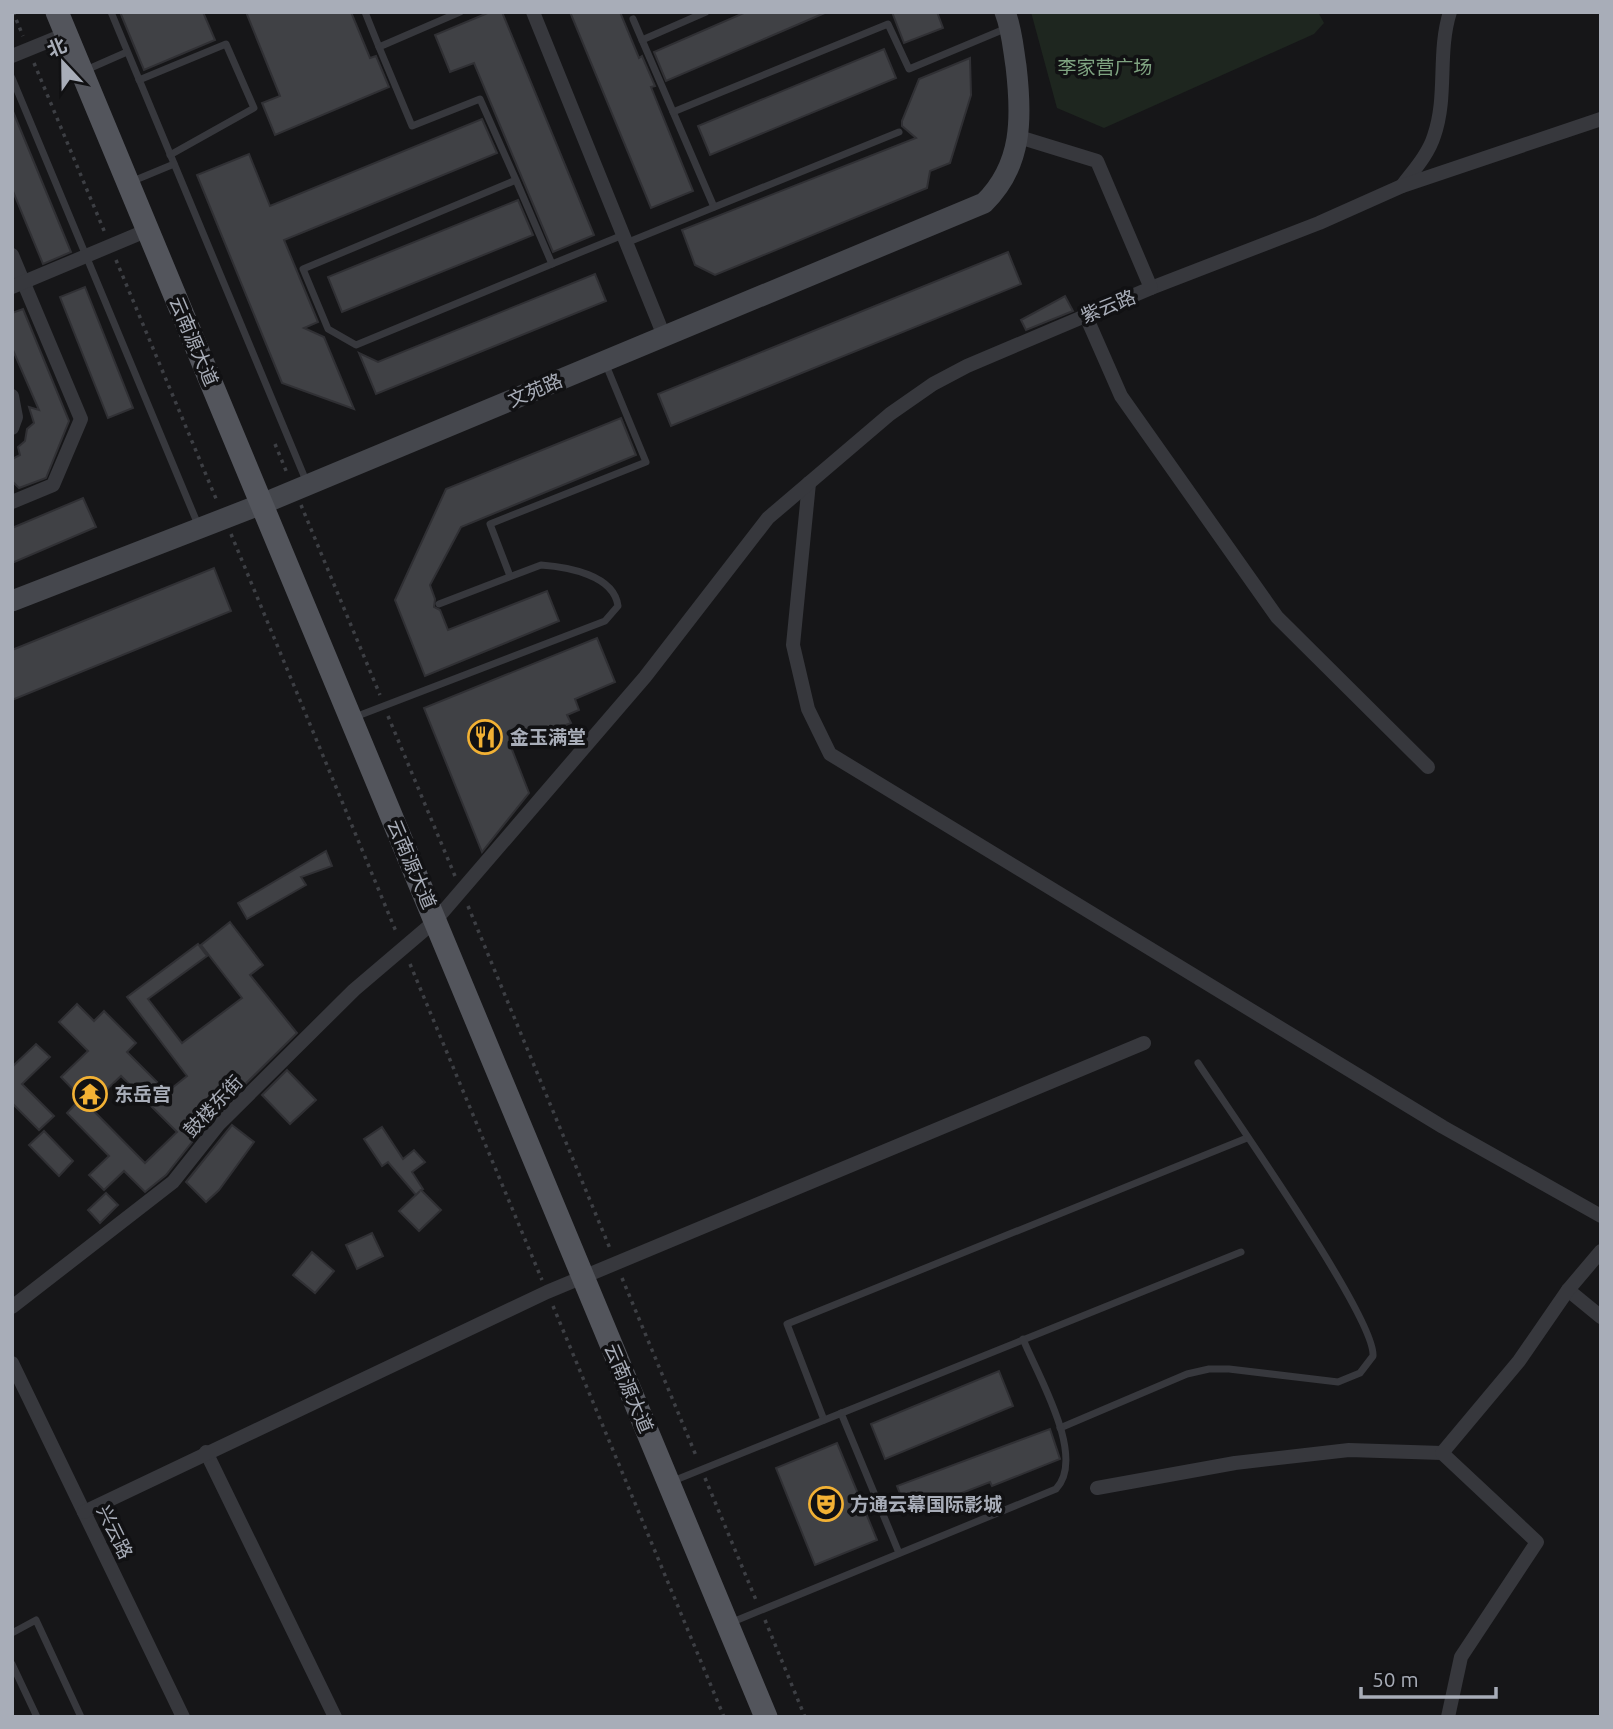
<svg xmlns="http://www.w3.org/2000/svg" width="1613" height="1729" font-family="Ubuntu,'Noto Sans SC',sans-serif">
<rect width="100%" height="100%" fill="#161618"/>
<polygon fill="#1e261f" points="1031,12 1318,12 1324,23 1314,34 1104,128 1057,108"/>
<g fill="#404145" stroke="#303034" stroke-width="2">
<polygon points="120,12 203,12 215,40 144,70"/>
<polygon points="246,12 351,12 370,58 376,56 389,87 275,135 262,103 280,96"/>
<polygon points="490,12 502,12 594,235 553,252 474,63 450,72 435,35"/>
<polygon points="570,12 620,12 639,58 642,56 655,86 651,87 693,191 651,208"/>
<polygon points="746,12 827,12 666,81 654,52"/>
<polygon points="892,12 937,12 943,28 904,43"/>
<polygon points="884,49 896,78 710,155 698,126"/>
<polygon points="970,58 971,95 950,163 930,171 927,188 715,275 695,265 682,230 916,138 902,126 902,121 919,79"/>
<polygon points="12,109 71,252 43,264 12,189"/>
<polygon points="482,119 497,153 284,240 318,322 304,328 324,337 354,409 282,383 197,175 249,154 270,206"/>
<polygon points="518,200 533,235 342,312 328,277"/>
<polygon points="1008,252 1021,284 671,426 658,394"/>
<polygon points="595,274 606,301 376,394 359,353 378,362"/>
<polygon points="85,287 133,408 108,418 60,297"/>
<polygon points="1065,296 1073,311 1026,330 1021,320"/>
<polygon points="23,309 69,421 46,478 19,488 13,482 12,459 20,455 18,447 25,441 27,429 34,423 29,407 39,410 12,348 12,313"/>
<polygon points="621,418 636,455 461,527 430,585 435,599 434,607 440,610 448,630 547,591 559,621 425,676 395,600 446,489"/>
<polygon points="83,498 96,527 12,563 12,528"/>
<polygon points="214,568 231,611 12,700 12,650"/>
<polygon points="597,638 615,682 575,699 579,710 567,715 571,723 511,747 529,793 482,852 424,708"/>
<polygon points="326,851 332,866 301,877 306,885 247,919 238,903"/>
<polygon points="230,922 263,965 250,975 297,1033 212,1117 166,1175 145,1192 124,1171 104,1190 89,1175 109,1156 67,1113 81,1098 145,1163 177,1132 121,1076 89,1106 61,1077 88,1051 59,1022 77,1004 94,1021 104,1011 136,1043 127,1052 167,1092 187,1076 127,997 198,944 207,956 148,999 182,1043 242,998 201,945"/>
<polygon points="36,1044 50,1057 22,1084 54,1116 39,1130 12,1103 12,1067"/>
<polygon points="287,1070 316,1100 290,1124 262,1095"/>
<polygon points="232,1125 254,1142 219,1190 206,1202 186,1182"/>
<polygon points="382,1127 403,1159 414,1150 425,1162 412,1172 423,1189 421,1190 441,1210 419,1231 399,1211 420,1191 416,1195 388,1162 382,1166 364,1139"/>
<polygon points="44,1131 73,1161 59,1176 29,1145"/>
<polygon points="106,1193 118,1205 100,1223 88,1210"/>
<polygon points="372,1233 383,1256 357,1269 346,1245"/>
<polygon points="312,1252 334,1271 315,1293 293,1275"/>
<polygon points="999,1371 1013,1406 885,1459 871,1424"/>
<polygon points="1050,1429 1060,1459 992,1486 990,1482 908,1514 897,1486"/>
<polygon points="837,1443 877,1540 815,1565 776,1468"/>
</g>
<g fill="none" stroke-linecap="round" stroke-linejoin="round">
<g stroke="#3d3f44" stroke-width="3.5" stroke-dasharray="3.5 5" stroke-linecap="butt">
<polyline points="13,12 23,36"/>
<polyline points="34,63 105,233"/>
<polyline points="116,260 217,501"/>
<polyline points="275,444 287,473"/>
<polyline points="301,505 380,695"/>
<polyline points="231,534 397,934"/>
<polyline points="388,716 455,876"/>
<polyline points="468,906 611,1251"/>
<polyline points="410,964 542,1280"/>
<polyline points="622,1278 697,1458"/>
<polyline points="553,1306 724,1717"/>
<polyline points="705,1478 756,1600"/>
<polyline points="765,1620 805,1717"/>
</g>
<g stroke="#37383d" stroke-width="7">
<polyline points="111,12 307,483"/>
<polyline points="365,12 379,47"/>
<polyline points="460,12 379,47 412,126 480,99 516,180 303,269 328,329 356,345 552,264 516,180"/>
<polyline points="633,19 714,207"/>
<polyline points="642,40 706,12"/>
<polyline points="86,70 127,52"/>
<polyline points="12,78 199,527"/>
<polyline points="139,80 226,44 254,108 170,155"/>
<polyline points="673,112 888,24 909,69 1007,28"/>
<polyline points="133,181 174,164"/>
<polyline points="626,243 899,132"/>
<polyline points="552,264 623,235"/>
<polyline points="510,576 490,524 646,462 606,365"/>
<path d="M 355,717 L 605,621 L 618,606 C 614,575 568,567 541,565 L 439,604"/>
<polyline points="841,1413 899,1553"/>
<polyline points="824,1420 787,1324 1247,1138"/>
<path d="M 1060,1428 L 1187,1374 L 1209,1369 L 1229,1369 L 1338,1382 L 1360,1373 L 1373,1356 C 1376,1318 1228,1109 1198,1063"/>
<polyline points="673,1481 1241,1252"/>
<path d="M 730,1623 L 1056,1489 C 1087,1457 1037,1374 1023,1339"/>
<polyline points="12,1633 36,1620 81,1717"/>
<polyline points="12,1664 37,1717"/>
</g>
<g stroke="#37383d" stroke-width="14">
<polyline points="533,12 664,336"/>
<polyline points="12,56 66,34"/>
<path d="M 1402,186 C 1413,171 1428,155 1434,136 C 1448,96 1437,53 1450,12"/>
<polyline points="12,255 81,419 53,485 12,502"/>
<polyline points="12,287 148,230"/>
<polyline points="1151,288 1319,223 1402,186 1601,119"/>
<polyline points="1085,314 1121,396 1277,617 1428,767"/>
<polyline points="12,396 16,417 12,428"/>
<polyline points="809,483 793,645 808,709 830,754 1443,1127 1601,1216"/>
<polyline points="1568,1290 1601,1317"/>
<polyline points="12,1307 173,1182 219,1124 354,990 435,921 645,677 768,518 890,414 933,384 967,366 1151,288 1097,161 1019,137"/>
<polyline points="12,1363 183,1717"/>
<polyline points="206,1452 335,1717"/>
<polyline points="1097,1488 1235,1463 1349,1450 1442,1453"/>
<polyline points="84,1512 547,1292 1144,1043"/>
<polyline points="1448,1717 1461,1657 1537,1542 1442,1453 1519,1361 1568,1290 1601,1251"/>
</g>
<path stroke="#45474d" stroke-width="21" d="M 12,601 L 262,504 L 984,203 C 1023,165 1022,117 1016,66 C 1013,47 1012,30 1005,12"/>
<polyline stroke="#53555c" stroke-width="23" points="57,12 766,1717"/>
</g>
<defs>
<g id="restaurant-ring" transform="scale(1.75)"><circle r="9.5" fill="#111113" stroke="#f2b134" stroke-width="1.5"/><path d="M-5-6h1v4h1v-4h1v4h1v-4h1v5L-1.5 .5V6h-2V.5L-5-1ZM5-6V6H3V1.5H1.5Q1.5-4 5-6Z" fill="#f2b134"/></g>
<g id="temple-ring" transform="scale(1.75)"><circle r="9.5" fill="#111113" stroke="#f2b134" stroke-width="1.5"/><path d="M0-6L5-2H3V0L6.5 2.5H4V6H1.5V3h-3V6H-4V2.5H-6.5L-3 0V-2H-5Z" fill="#f2b134"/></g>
<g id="theatre-ring" transform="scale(1.75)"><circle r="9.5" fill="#111113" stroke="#f2b134" stroke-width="1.5"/><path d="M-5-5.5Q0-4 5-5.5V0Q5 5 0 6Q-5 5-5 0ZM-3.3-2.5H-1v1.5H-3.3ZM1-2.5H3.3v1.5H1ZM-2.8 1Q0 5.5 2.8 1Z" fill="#f2b134"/></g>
</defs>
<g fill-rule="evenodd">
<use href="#restaurant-ring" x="485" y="737"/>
<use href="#temple-ring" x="90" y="1094"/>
<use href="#theatre-ring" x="826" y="1504"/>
</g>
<g text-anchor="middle" stroke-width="7" stroke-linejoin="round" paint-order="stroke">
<g font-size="19" fill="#7fa381" stroke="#111113">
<text x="1105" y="74">李家营广场</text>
</g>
<g font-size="19" fill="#a8adb8" stroke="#111113">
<text transform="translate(1108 306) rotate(-22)" y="7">紫云路</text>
<text transform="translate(194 341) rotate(67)" y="7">云南源大道</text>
<text transform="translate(535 390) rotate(-23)" y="7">文苑路</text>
<text transform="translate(412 864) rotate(67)" y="7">云南源大道</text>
<text transform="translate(213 1106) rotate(-47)" y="7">鼓楼东街</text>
<text transform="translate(629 1388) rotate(67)" y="7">云南源大道</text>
<text transform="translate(115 1532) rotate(64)" y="7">兴云路</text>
</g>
<g font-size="19" font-weight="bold" fill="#a8adb8" stroke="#111113" text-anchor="start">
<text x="510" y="744">金玉满堂</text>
<text x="114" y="1101">东岳宫</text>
<text x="850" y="1511">方通云幕国际影城</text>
</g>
</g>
<rect width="1613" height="1729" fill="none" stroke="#a8adb8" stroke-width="28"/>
<g transform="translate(63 63) rotate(338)" stroke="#111113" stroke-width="5" paint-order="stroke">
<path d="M0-5L12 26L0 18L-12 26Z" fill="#a8adb8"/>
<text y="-10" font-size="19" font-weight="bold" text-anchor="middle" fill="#a8adb8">北</text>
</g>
<path d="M1361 1687v10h135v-10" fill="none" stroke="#a8adb8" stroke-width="3.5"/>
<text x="1372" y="1687" font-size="21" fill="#a8adb8" stroke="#111113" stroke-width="5" paint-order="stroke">50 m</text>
</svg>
